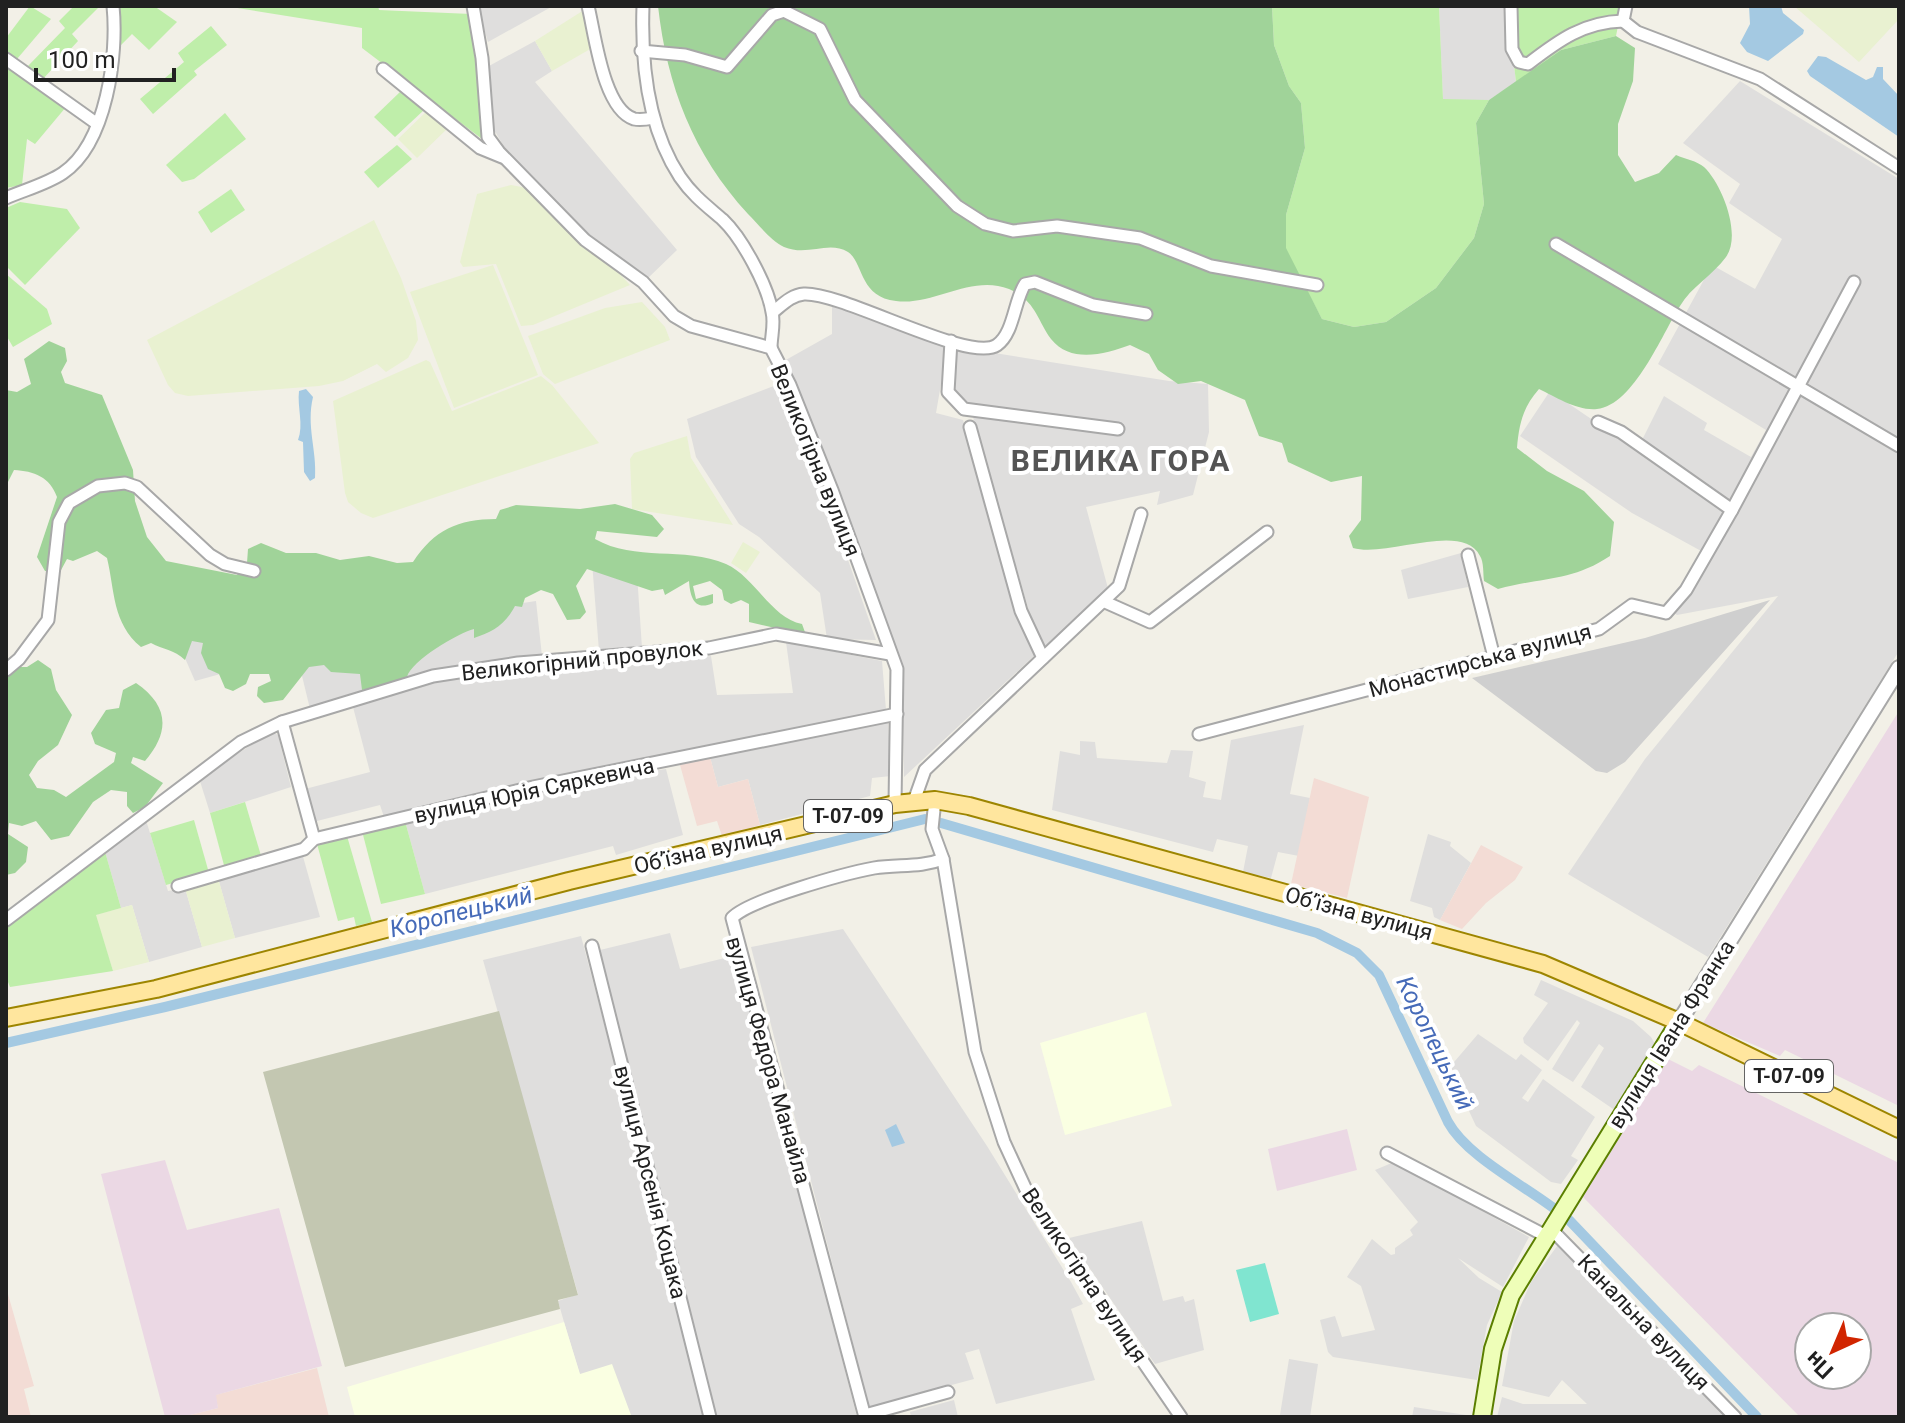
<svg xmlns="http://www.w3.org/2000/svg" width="1905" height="1423" font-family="Roboto,sans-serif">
<rect width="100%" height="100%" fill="#f2f0e7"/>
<g fill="#dfdedd">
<polygon points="477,6 553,6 488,42"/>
<polygon points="1439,6 1507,6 1516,82 1489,100 1443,100"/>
<polygon points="535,41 552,71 535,82 677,250 647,279 575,223 508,154 492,126 489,66"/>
<polygon points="1740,81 1899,179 1899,651 1708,957 1568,874 1645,759 1778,596 1677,615 1674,613 1712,557 1632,513 1520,436 1550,391 1637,450 1664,396 1707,423 1704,430 1751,457 1766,430 1658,364 1712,265 1755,289 1782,239 1729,203 1740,184 1683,143"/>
<polygon points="832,304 948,343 936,413 963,420 1036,654 904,777 902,668 784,361 832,334"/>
<polygon points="957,347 1169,381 1208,384 1209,432 1193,495 1157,505 1160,491 1086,507 1109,592 1043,650 1030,615 973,417 1123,435 1124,426 965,404 955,394 953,386"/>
<polygon points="779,384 818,474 876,640 827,639 820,593 759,537 739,524 696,457 687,419"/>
<polygon points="1461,553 1468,587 1408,599 1401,570"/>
<polygon points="636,559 642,648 599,651 592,562"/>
<polygon points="536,601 542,656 476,663 407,679 400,658 503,606"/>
<polygon points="184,636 214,636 224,673 195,681 181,649"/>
<polygon points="786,642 882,661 886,710 384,817 380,805 313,822 305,789 370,772 353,707 443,678 711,656 717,695 793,693"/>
<polygon points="296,651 374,659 363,694 310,709"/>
<polygon points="888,720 891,776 872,778 870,796 760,825 748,779 718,787 710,757"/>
<polygon points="1304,725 1290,794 1310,798 1299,856 1278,852 1271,878 1243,872 1248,846 1217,839 1213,852 1052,810 1060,751 1080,755 1080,741 1095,742 1097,758 1167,763 1171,750 1193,751 1189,777 1206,782 1203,797 1221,800 1231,740"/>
<polygon points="272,732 278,735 291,787 210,813 199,778"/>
<polygon points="666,769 683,835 616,855 613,846 425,894 405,821 594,780"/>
<polygon points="145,817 168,891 185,888 202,947 149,962 132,905 121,908 104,848"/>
<polygon points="1428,834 1451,842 1450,846 1471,863 1440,920 1434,917 1432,908 1410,901"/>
<polygon points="302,853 320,917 235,938 218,878"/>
<polygon points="843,929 987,1146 1071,1282 1083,1304 1071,1309 1095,1380 996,1404 979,1349 965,1353 974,1379 869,1407 751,947"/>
<polygon points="670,933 680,969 737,955 857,1417 717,1417 600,950"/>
<polygon points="581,936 682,1318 705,1417 622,1417 630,1415 580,1375 564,1322 558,1301 578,1294 483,960"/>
<polygon points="1541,980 1633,1021 1651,1037 1655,1044 1616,1111 1581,1087 1604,1048 1599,1044 1573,1082 1552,1069 1580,1023 1577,1020 1548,1061 1524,1043 1523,1038 1548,1003 1534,995"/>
<polygon points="1478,1034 1516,1060 1521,1054 1542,1070 1522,1098 1528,1102 1543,1079 1595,1117 1571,1156 1578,1160 1561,1184 1551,1182 1476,1126 1449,1068"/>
<polygon points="1394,1162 1529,1237 1503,1287 1458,1258 1479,1278 1502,1292 1487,1325 1477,1380 1333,1357 1328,1352 1320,1320 1335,1316 1342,1337 1375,1330 1361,1286 1347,1277 1372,1239 1391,1255 1395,1254 1395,1248 1413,1235 1410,1230 1418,1222 1375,1170"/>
<polygon points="1142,1221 1163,1301 1183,1296 1185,1302 1194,1299 1204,1350 1155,1364 1069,1238"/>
<polygon points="1560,1242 1729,1417 1497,1417 1502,1397 1523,1404 1587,1404 1562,1380 1549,1397 1502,1386 1514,1321 1531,1282"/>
<polygon points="1289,1359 1318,1364 1310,1417 1273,1417 1280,1415"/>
<polygon points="954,1400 958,1417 911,1417 910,1412"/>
<polygon points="1414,1407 1466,1415 1465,1417 1412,1417"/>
</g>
<g fill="#f3dcd5">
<polygon points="710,757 718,787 748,779 760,825 722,836 717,821 697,826 680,765"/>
<polygon points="1314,778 1369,797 1347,898 1291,884"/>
<polygon points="1481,845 1523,867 1515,880 1486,903 1462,929 1440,920"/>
<polygon points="6,1287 34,1386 24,1389 31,1417 6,1417"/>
<polygon points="317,1368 329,1417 182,1417 218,1408 215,1395"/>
</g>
<g fill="#ebd8e4" fill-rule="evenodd">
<polygon points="1899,711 1899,1106 1785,1050 1780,1056 1703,1023"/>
<path d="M 1668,1059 L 1692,1071 L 1699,1065 L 1899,1163 L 1899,1417 L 1800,1417 L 1583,1197 ZM 1809,1327 L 1857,1327 L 1857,1375 L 1809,1375 Z"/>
<polygon points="1347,1129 1357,1170 1277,1191 1268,1149"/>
<polygon points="165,1160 187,1230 279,1208 322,1366 216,1395 218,1408 182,1417 165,1417 101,1174"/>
</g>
<g fill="#faffe2">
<polygon points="1146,1012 1172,1106 1065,1135 1040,1043"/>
<polygon points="564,1322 580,1374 612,1364 631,1415 355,1417 347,1387"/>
</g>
<polygon fill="#cfcfcf" points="1770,600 1625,762 1607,773 1596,771 1472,678 1645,638"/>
<polygon fill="#c3c7b1" points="499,1011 578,1295 558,1300 560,1309 345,1367 263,1072"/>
<g fill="#e9f1d1">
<polygon points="1794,6 1899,6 1899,19 1859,62"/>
<polygon points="584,10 592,48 552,71 535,41"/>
<polygon points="427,111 448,128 417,158 398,139"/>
<polygon points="511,185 527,188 582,245 618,272 630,285 533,325 521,326 496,264 463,267 460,262 477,194"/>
<polygon points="374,220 401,278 416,321 418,340 408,358 386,372 377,364 343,381 319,386 188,396 175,393 168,385 147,340"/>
<polygon points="493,265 538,375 454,408 410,292"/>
<polygon points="642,302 665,327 670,340 555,384 543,374 528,336 605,308"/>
<polygon points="426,360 430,362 452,411 541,376 552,385 599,443 373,518 361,513 348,502 345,493 333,401"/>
<polygon points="687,436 691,458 733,525 632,509 630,459 634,453"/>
<polygon points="743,542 760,552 746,573 731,563"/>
<polygon points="218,878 235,938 202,947 185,888"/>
<polygon points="132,905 149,962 113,971 95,915"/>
</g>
<g fill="#bfeeaa">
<polygon points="30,6 51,19 17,59 6,51 6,38"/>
<polygon points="74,6 100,6 72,34 78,41 42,80 28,66 65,28 59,21"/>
<polygon points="116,6 154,6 177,22 149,50 132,34 121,45"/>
<polygon points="225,6 378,6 379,10 471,14 482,139 362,48 362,28"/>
<polygon points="1272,6 1439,6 1443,99 1489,100 1476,123 1484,204 1474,238 1436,288 1386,322 1354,327 1322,319 1300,278 1281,275 1286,215 1305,148 1301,103 1289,86 1274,45"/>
<polygon points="1507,6 1622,6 1616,36 1561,50 1516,82"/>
<polygon points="211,26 227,45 194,71 197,75 153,114 140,99 184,62 178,53"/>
<polygon points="6,64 66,107 35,144 27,139 22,185 6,188"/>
<polygon points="400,92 424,110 395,137 374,117"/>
<polygon points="225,113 246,139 194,179 182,182 166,165"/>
<polygon points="397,145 412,159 378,188 364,172"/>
<polygon points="231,189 245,210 211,233 198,212"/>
<polygon points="20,202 67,209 80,228 25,285 6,266 6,208"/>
<polygon points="6,274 47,309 52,324 13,347 6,335"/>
<polygon points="245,802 262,859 225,869 210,813"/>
<polygon points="194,820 209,873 166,885 150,833"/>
<polygon points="405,821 425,894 381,904 362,831"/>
<polygon points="347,836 372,922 356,926 354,917 338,921 317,844"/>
<polygon points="104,848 121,908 96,915 113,971 10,987 6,977 6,925"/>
</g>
<g fill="#a0d399">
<path d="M 658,6 L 1272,6 L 1274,45 L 1289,86 L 1301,103 L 1305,148 L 1286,215 L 1286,248 L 1322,319 L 1354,327 L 1386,322 L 1436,288 L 1474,238 L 1484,204 L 1476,123 L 1489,100 L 1561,50 L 1616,36 L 1635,48 L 1633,81 L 1618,124 L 1618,155 L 1635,182 L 1659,173 L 1676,155 C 1685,159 1697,161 1704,167 C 1722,184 1742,235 1726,257 C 1713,275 1691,287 1680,306 C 1662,334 1634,405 1597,409 C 1577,411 1556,397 1539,389 C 1523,407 1519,424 1517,448 L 1547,471 L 1584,491 L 1614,522 L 1610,556 C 1571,582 1541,577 1498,589 L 1484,581 C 1483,574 1484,562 1480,556 C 1462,521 1387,558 1353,548 L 1349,536 L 1361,520 L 1362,476 L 1331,482 L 1288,462 L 1282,443 L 1259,436 L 1245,400 L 1201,381 L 1178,384 L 1158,370 L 1149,354 L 1130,345 C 1105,354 1071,364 1051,339 C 1037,320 1036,301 1009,289 C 971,274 934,306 896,301 C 859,297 864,263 848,252 C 828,240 808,257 784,247 C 771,241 758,224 748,214 C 693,154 667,86 658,6 Z"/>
<path d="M 49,341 L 65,348 L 67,361 L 61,372 L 65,383 L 102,395 L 133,470 L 135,501 L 147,537 L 166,561 L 237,575 L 247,563 L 248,549 L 261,543 L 286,553 L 316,553 L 340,560 L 369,556 L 397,563 L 413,562 C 434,530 458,519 496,519 L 500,510 L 516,505 L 580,509 L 615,504 L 652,515 L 664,529 L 657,537 L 597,531 L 595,539 C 635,562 684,546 726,564 C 755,577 771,618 802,624 L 806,635 L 749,622 L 749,604 L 741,600 L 731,604 L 724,600 L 722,590 L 710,581 L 693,586 L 696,599 L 713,594 L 713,603 C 694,612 690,596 689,581 L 665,595 L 663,589 L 652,591 L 587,569 L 576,586 L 586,612 L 580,619 L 567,620 L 553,594 L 541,590 L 525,598 L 522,607 L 515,606 C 505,625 492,632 474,638 L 474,629 C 458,633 411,661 407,677 L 382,687 L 362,690 L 360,674 L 331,672 L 324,665 L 309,667 L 283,700 L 264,703 L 257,696 L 258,687 L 271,681 L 269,674 L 250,674 L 246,684 L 233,691 L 225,688 L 219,674 L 208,669 L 201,653 L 203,643 L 192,641 L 185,660 C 174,649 163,650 151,643 L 141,647 C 112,623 115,591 107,558 L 97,551 L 73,561 L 67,559 L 60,572 L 45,571 L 37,557 L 57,497 C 50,477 34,471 14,470 L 6,486 L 6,390 L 17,392 L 31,384 L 24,359 Z"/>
<path d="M 38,660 L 51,669 L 56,690 L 72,715 L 58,745 L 38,761 L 29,775 L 37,788 L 54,790 L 66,797 L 114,762 L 116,753 L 95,744 L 91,733 L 106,710 L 119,708 L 123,690 L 136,683 C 168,705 171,731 145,761 L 133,757 L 131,763 L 163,783 L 145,807 L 133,813 L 127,806 L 127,792 L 111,790 L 93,802 L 69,836 L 51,840 L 36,821 L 22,826 L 9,823 L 8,834 L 28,847 L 26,862 L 15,873 L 6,875 L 6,667 L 27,667 Z"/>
</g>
<polygon fill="#80e5d0" points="1265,1263 1279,1314 1250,1322 1236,1270"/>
<g fill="#a4c9e2">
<polygon points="1749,6 1781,6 1783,13 1804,30 1803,34 1768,61 1747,52 1740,43 1750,24"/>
<polygon points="1818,56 1826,57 1866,80 1873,77 1877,67 1883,67 1883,79 1899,96 1899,137 1810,76 1807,71"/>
<path d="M 306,389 L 313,397 C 306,426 317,450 315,478 L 310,481 L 304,472 L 303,442 L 298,440 C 304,425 297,407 299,391 Z"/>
<polygon points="896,1124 905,1143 892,1147 885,1130"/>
</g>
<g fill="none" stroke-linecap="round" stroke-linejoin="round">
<g stroke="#a4c9e2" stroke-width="10">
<path d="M 941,823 L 1317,933 L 1357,953 L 1379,975 L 1448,1122 C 1468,1159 1534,1190 1569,1220 L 1757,1417"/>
<polyline points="6,1043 165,1007 925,819"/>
</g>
<g stroke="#a8a8a8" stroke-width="15">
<g id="minor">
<polyline points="473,6 482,58 488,137 499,152 585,240 643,282 674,316 691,326 771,348 790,385 832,490 897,669 895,804"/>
<path d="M 588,6 C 595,34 603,109 634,119 C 639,120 648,119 653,118"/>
<path d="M 643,6 C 641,64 647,127 680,177 C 693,196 707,206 723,220 C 742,238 768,286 772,312 C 775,323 771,337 771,348"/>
<path d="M 1511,6 L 1512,49 L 1519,62 L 1528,64 C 1559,40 1584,22 1623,21"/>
<polyline points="1626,6 1623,21 1637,32 1760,79 1899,168"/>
<polyline points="641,51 685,55 727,67 772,15 784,11 820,29 855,100 957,206 985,224 1013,231 1057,226 1140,238 1211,266 1317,285"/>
<polyline points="6,59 96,123"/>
<polyline points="383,69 480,148 502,157"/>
<path d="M 6,198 C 24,190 47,184 63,173 C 107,143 118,54 113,6"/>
<polyline points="1556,244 1899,446"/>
<path d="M 773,312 C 782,305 791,295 804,294 C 843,292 970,364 997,345 C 1014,333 1014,301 1025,284 L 1035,282 L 1093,305 L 1146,314"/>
<polyline points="951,341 948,392 964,409 1118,429"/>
<polyline points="1598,422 1621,432 1732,510"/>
<polyline points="970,427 1021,611 1043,658"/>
<polyline points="1468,555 1494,657"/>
<polyline points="1105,602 1150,622 1267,532"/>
<polyline points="6,670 19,659 48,620 59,522 69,503 98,486 125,483 137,487 210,555 225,564 254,571"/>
<polyline points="282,722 314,839"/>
<polyline points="1199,734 1599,629 1632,605 1666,613 1686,590 1732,510 1854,282"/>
<polyline points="935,800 932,829 943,859 975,1052 1004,1142 1028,1194 1181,1417"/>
<polyline points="914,801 925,770 1119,586 1141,514"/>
<polyline points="178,886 304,849 314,839 533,787 897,714"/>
<polyline points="6,920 241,742 282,722 433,676 518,663 709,648 776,634 890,654"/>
<polyline points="592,946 710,1417"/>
<polyline points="1387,1153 1546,1236"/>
<polyline points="1551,1229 1735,1417"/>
<polyline points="865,1415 948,1392"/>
<path d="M 865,1417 L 732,918 C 748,900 847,873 874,868 C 898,864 920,868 943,859"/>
</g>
</g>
<g stroke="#a8a8a8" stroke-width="18">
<polyline id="tertiary" points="1679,1022 1899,668"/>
</g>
<g stroke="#5b7f00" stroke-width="20">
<polyline id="secondary" points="1482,1417 1493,1349 1511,1295 1679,1022"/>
</g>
<g stroke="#9d8500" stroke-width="20">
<polyline id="primary" points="6,1018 156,989 569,881 895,804 935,800 969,806 1543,964 1679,1022 1899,1129"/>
</g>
<use href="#minor" stroke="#fff" stroke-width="11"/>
<use href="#tertiary" stroke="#fff" stroke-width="14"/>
<use href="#secondary" stroke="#eefeb8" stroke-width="16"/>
<use href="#primary" stroke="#ffe69e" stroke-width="16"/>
</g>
<g text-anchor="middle" stroke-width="8" stroke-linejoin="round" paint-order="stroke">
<g fill="#fff" stroke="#646464" stroke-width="2">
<rect x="804" y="800" width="88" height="32" rx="6"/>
<rect x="1745" y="1060" width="88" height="32" rx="6"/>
</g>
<g font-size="20" font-weight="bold" fill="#212121">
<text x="848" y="823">Т-07-09</text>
<text x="1789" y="1083">Т-07-09</text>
</g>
<g font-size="22" fill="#212121" stroke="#fff">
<text transform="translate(816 460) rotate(68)" y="8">Великогірна вулиця</text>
<text transform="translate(582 660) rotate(-6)" y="8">Великогірний провулок</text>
<text transform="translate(1480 660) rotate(-15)" y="8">Монастирська вулиця</text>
<text transform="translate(534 790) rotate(-12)" y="8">вулиця Юрія Сяркевича</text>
<text transform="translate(708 849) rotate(-13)" y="8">Обʼїзна вулиця</text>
<text transform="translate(1359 913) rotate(15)" y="8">Обʼїзна вулиця</text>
<text transform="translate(1671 1034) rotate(-58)" y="8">вулиця Івана Франка</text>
<text transform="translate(769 1060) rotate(74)" y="8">вулиця Федора Манайла</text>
<text transform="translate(651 1182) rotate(76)" y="8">вулиця Арсенія Коцака</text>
<text transform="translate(1085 1275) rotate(56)" y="8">Великогірна вулиця</text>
<text transform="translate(1644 1322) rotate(46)" y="8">Канальна вулиця</text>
</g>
<g font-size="24" font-style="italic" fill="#456ab8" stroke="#fff">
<text transform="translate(461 912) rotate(-14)" y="8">Коропецький</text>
<text transform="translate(1435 1043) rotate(64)" y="8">Коропецький</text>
</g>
<g font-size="30" font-weight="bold" letter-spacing="2" fill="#545454" stroke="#fff">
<text x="1121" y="471">ВЕЛИКА ГОРА</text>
</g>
</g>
<rect width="1905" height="1423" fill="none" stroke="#212121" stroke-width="16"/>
<g transform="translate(1833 1351) rotate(224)"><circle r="38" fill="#ffffff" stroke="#a6a6a6" stroke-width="2"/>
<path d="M0-6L14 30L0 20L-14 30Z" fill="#d12500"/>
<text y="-12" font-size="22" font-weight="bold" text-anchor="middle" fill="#212121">Пн</text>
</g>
<path d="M36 68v12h138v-12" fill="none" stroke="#212121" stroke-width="4"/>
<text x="48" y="68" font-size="24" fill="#212121" stroke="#ffffff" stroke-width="6" paint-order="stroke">100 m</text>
</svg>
